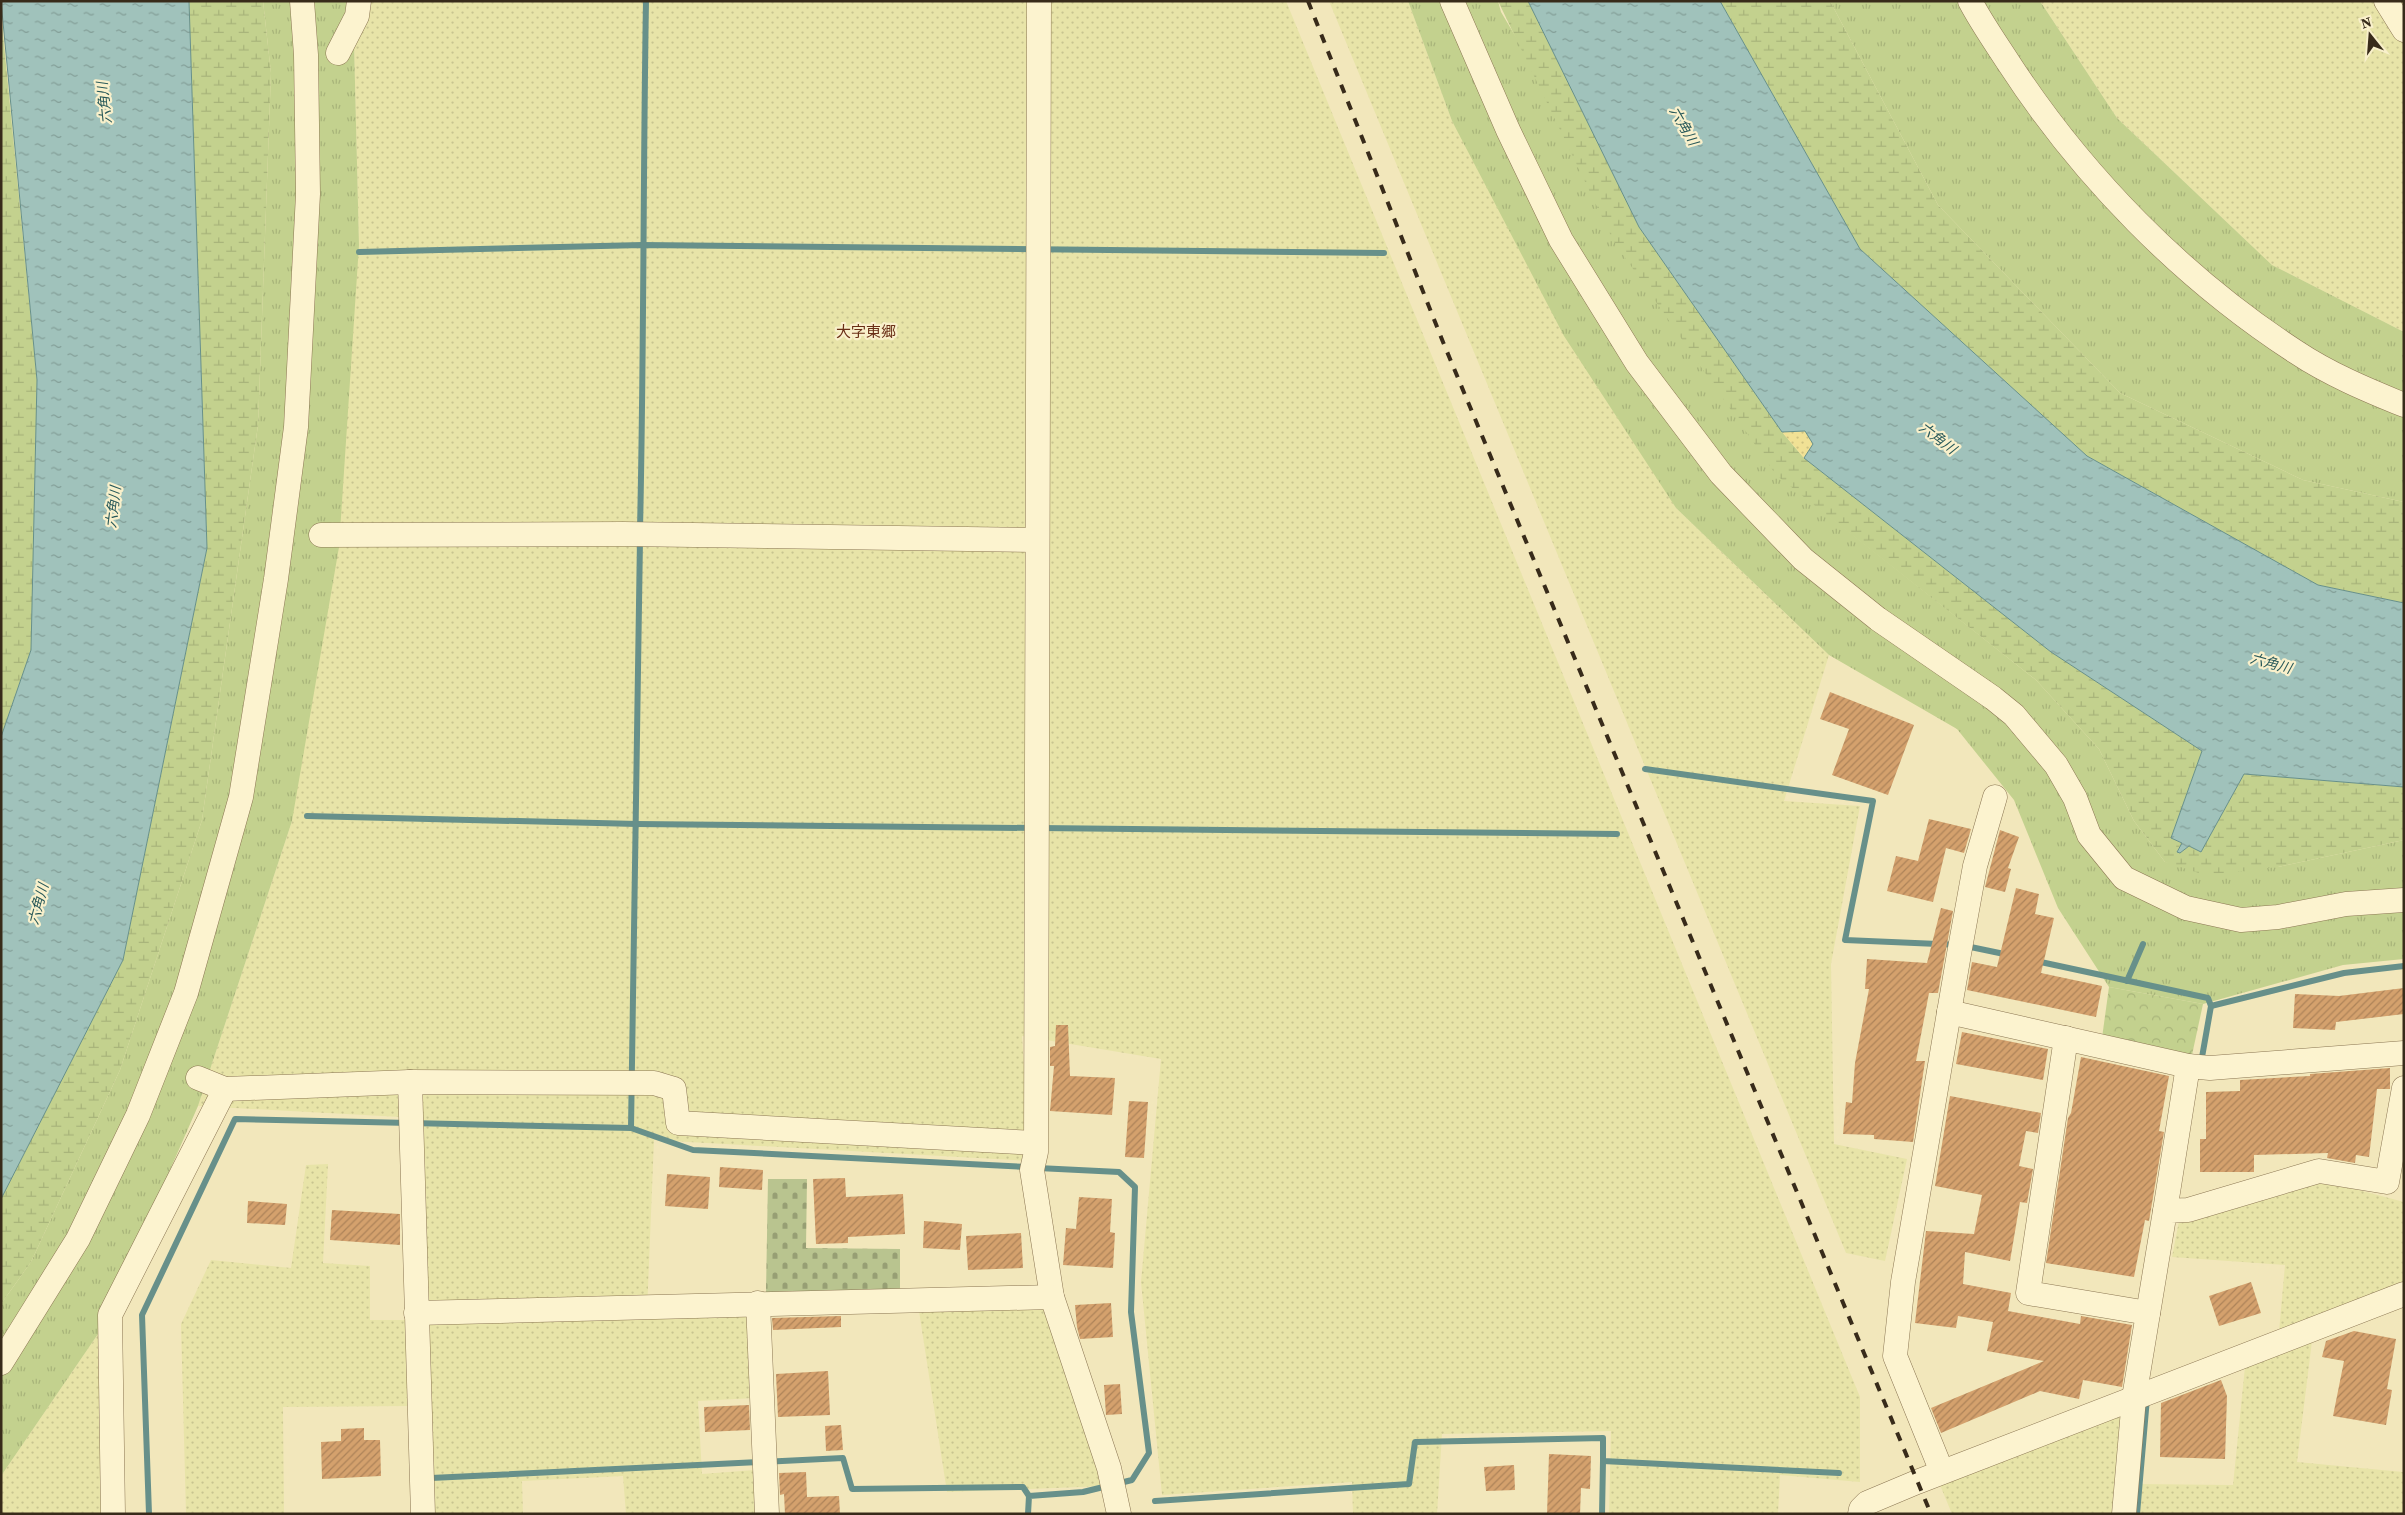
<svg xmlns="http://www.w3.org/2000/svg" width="2405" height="1515" font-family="'Source Serif 4','Noto Sans JP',serif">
<defs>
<pattern id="farmland-dots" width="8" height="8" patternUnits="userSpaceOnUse" patternTransform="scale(1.25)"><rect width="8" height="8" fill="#e8e4a8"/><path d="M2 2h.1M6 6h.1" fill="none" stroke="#c8c490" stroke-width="1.8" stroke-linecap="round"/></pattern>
<pattern id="grass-tufts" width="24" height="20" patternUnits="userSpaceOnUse" patternTransform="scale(1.25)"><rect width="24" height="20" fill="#c3d18e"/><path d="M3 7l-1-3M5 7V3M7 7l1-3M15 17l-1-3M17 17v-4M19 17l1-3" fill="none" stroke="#a8b47a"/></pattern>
<pattern id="forest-crowns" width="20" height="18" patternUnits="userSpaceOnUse" patternTransform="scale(1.25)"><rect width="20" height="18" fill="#c3d18e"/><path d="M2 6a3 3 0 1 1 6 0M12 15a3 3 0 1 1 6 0" fill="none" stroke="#a8b47a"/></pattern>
<pattern id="wetland-marsh" width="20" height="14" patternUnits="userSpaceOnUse" patternTransform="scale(1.25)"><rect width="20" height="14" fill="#c3d18e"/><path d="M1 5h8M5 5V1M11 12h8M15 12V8" fill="none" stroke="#a8b47a"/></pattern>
<pattern id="sand-dots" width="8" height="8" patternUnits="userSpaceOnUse" patternTransform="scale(1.25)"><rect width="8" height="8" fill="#f1e195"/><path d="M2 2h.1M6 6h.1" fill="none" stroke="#cfc180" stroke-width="1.8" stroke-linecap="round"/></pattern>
<pattern id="cemetery-stones" width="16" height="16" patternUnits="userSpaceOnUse" patternTransform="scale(1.25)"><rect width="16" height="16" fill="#b9c48f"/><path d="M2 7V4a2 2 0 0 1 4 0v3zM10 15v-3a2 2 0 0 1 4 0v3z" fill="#979f74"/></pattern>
<pattern id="water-ripples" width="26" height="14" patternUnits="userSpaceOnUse" patternTransform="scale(1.25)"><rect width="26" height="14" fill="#a0c2bb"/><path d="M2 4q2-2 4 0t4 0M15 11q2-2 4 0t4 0" fill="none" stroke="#839e97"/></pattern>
<pattern id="building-hatch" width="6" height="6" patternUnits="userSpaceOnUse" patternTransform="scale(1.25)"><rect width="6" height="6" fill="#d4a16d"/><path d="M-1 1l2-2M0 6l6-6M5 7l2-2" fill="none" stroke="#ad8359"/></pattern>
</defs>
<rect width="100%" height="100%" fill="#f2e7bb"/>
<g fill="url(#farmland-dots)">
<polygon points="353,1 1286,1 1860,1397 1860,1482 1780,1475 1778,1514 1609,1514 1611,1431 1442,1434 1437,1514 1353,1514 1352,1482 1162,1495 1141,1282 1161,1059 1022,1036 1030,1161 654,1140 647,1312 754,1309 755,1398 698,1401 702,1474 755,1470 759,1514 626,1514 623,1476 522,1481 523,1514 417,1514 412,1406 283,1407 284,1514 186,1514 181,1324 211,1260 291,1268 306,1165 328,1164 323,1263 370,1266 370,1320 426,1320 419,1118 198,1106 292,821 359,245"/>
<polygon points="1329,1 1408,1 1452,121 1676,508 1829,655 1784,801 1860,806 1831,964 1834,1144 1907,1159 1885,1261 1846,1253"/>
<polygon points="2040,1 2404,1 2404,332 2272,265 2117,118"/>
<polygon points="2317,1179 2404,1202 2404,1305 2312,1341 2297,1462 2403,1472 2404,1467 2404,1514 1952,1514 1940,1485 2140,1407 2134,1484 2233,1485 2245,1367 2277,1354 2285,1265 2172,1257 2179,1221"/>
<polygon points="1044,1306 1106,1486 947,1492 919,1311"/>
<polygon points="98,1334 102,1514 1,1514 1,1476"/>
</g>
<g fill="url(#grass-tufts)">
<polygon points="263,1 353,1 359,245 339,547 292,821 198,1106 98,1334 1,1476 1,1304 31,1262 120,1070 202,820 258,425 271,73"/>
<polygon points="1408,1 1498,1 1501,12 1776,474 2036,680 2099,749 2134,821 2165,862 2278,867 2404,840 2404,959 2343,965 2203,1004 2109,987 2058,908 2014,800 1957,729 1829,655 1676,508 1564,336 1452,121"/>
<polygon points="1830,1 2040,1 2117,118 2272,265 2404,332 2404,502 2303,480 2120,393 1938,205"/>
</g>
<polygon fill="url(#forest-crowns)" points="2109,987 2203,1004 2192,1055 2102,1038"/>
<g fill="url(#wetland-marsh)">
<polygon points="189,1 263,1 271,73 258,425 202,820 120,1070 31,1262 1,1304 1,1199 123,960 207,548"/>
<polygon points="1498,1 1528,1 1639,227 1782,432 1804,458 2051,652 2202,751 2171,838 2182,843 2177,851 2180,853 2189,846 2201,852 2244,774 2404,787 2404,840 2278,867 2205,875 2165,862 2134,821 2099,749 2036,680 1776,475 1613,240"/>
<polygon points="1720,1 1830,1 1938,205 2120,393 2303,480 2404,502 2404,603 2318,585 2087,456 1860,249"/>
<polygon points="1,14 37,380 31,650 1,737"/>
</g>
<polygon fill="url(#sand-dots)" points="1805,431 1813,444 1804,458 1782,432"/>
<polygon fill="url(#cemetery-stones)" points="768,1179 807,1179 806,1248 900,1249 900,1293 766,1292"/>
<g fill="url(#water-ripples)" stroke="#67908a">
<polygon points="1,1 189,1 207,548 123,960 1,1199 1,737 31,650 37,380"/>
<polygon points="1528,1 1720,1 1860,249 2087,456 2318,585 2404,603 2404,787 2244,774 2201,852 2189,846 2180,853 2177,852 2182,843 2171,838 2202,751 2051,652 1804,458 1813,444 1805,431 1782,432 1639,227"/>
</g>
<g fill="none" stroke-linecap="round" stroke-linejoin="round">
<g stroke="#67908a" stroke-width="6">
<polyline points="359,252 642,245 1384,253"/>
<path d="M 640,529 C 644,353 643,177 646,1"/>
<polyline points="1645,769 1873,801 1845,940 1961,945 2009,955"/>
<polyline points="307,816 637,824 1617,834"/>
<polyline points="2036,961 2208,998 2211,1006 2201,1063"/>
<polyline points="2127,981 2143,944"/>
<polyline points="2211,1006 2344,973 2404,966"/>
<polyline points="631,1128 640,539"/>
<polyline points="431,1478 843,1458 852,1489 1023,1487 1029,1496"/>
<polyline points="1155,1501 1409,1484 1415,1442 1603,1438 1603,1461 1839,1473"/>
<polyline points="149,1514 142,1315 235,1119 631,1128 693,1150 1028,1167"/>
<polyline points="1028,1514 1029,1496 1083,1492 1132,1480 1149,1453 1131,1312 1135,1187 1119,1172 1038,1168"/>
<polyline points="1602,1514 1603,1461"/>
<polyline points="2137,1514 2147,1398"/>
</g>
</g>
<g fill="url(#building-hatch)">
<polygon points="1830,692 1914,725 1888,795 1832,775 1849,729 1820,719"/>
<polygon points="1929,819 1971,829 1964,853 1946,848 1933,902 1887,891 1896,856 1918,861"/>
<polygon points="2000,830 2019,837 2008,868 2011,869 2005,892 1985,887"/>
<polygon points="2016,888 2039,894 2035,914 2054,918 2041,973 2102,986 2096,1017 1967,990 1972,962 1997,967"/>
<polygon points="1941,908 1953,911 1938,993 1929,993 1916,1061 1925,1061 1913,1142 1874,1139 1874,1135 1843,1134 1846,1102 1852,1103 1855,1063 1869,989 1865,989 1867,959 1927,963"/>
<polygon points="2404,988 2404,1014 2336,1022 2335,1030 2293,1028 2295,994 2339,996"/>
<polygon points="1056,1025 1068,1025 1070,1076 1115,1078 1112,1115 1050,1111 1054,1066 1050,1066 1050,1047 1055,1046"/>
<polygon points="1962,1032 2048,1049 2043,1080 1956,1064"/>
<polygon points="2081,1057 2169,1076 2159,1131 2164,1132 2149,1221 2145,1220 2134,1277 2046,1263 2068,1118 2071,1113"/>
<polygon points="2390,1068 2390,1089 2377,1089 2369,1157 2356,1155 2355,1163 2327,1158 2328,1153 2254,1155 2254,1172 2200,1172 2200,1139 2206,1139 2206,1092 2240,1091 2240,1080 2310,1076 2310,1074"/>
<polygon points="1950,1096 2041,1113 2038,1133 2026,1131 2019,1166 2033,1169 2027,1203 2020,1202 2010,1261 1965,1252 1963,1284 2011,1293 2008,1311 2080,1324 2081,1316 2132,1325 2122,1387 2083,1380 2079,1399 2040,1391 1941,1433 1931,1408 2044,1361 1987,1351 1993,1322 1958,1316 1956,1328 1915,1323 1926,1231 1974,1234 1982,1195 1935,1186"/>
<polygon points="1129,1101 1148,1102 1144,1158 1125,1157"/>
<polygon points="720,1167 763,1170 762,1190 719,1187"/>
<polygon points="667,1174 710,1177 708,1209 665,1206"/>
<polygon points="845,1178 846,1197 903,1194 905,1234 848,1237 848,1243 816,1244 813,1179"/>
<polygon points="1079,1197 1112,1199 1110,1232 1115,1233 1113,1268 1063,1265 1066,1228 1076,1229"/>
<polygon points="248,1201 287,1204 285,1225 247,1223"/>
<polygon points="332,1210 400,1214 400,1245 330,1240"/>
<polygon points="924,1221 962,1224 960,1250 923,1248"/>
<polygon points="1021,1233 1023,1268 968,1270 966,1236"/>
<polygon points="2251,1282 2261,1313 2219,1326 2209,1296"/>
<polygon points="1111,1303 1113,1337 1080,1339 1077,1327 1075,1305"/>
<polygon points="841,1316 841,1327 773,1330 772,1318"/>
<polygon points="2354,1331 2396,1339 2387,1389 2392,1390 2386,1425 2333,1416 2344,1361 2322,1357 2326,1341"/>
<polygon points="828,1371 830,1415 778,1417 776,1374"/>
<polygon points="2221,1380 2227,1396 2225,1459 2160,1457 2161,1403"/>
<polygon points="1120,1384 1122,1414 1106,1415 1104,1385"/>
<polygon points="749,1405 750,1430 705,1432 704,1407"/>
<polygon points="841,1425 843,1450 826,1451 825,1426"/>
<polygon points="364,1428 364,1440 380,1440 381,1476 322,1479 321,1442 341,1441 341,1429"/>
<polygon points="1549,1454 1591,1456 1590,1489 1581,1488 1580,1514 1547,1514"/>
<polygon points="1514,1465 1515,1490 1486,1491 1484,1467"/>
<polygon points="806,1472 807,1497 839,1496 840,1514 785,1514 784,1494 780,1495 779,1473"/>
</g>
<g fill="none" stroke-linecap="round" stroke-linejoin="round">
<g stroke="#8b7653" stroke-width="25">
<g id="minor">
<polyline points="1039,1 1036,1152 1032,1170 1052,1297 1109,1468 1119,1514"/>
<polyline points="1452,1 1508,130 1561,240 1637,363 1721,474 1803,559 1878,619 1993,698 2014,715 2056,765 2075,798 2089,835 2124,878 2186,908 2241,920 2278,917 2346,904 2404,900"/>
<path d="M 1970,1 C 1981,22 1995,42 2008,62 C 2082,176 2182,278 2296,352 C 2329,374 2367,390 2404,405"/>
<polyline points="2386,1 2404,30"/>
<polyline points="338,53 357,16 359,1"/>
<polyline points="321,535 624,534 1037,540"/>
<polyline points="1949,1012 2188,1066 2210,1068 2404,1053"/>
<polyline points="2066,1038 2028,1293 2148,1313"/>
<polyline points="198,1078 225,1089 410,1082 654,1083 674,1089 678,1123 1035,1143"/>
<polyline points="410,1082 423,1514"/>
<polyline points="2165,1211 2188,1066"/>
<polyline points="758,1303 767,1514"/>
<polyline points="416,1313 1052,1297"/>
<polyline points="1,1363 78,1239 138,1115 186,993 241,797 276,579 296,427 308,194 306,55 302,1"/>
<polyline points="1942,1472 1895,1356 1903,1282 1959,954 1975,866 1995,797"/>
<polyline points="113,1514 110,1315 225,1089"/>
<polyline points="1860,1514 1861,1509 1867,1503 1917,1482 2404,1294"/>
<polyline points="2124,1514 2134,1398 2165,1211 2188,1210 2319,1171 2387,1182 2404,1088"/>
</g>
</g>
<use href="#minor" stroke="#fcf3cf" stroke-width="24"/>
<polyline stroke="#382b1a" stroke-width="4" stroke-dasharray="9 9" stroke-linecap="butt" points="1308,1 1443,342 1931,1514"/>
</g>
<g text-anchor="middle" stroke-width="4.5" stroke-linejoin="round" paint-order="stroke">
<g font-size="14" font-style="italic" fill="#275859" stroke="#f9f0cb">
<text transform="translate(104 103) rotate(-96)" y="5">六角川</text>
<text transform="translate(1684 126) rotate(60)" y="5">六角川</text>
<text transform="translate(1938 438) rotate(37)" y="5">六角川</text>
<text transform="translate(113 507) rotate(-83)" y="5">六角川</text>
<text transform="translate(2271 663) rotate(15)" y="5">六角川</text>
<text transform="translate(38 904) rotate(-75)" y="5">六角川</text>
</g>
<g font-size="15" fill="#692e15" stroke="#f9f0cb">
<text x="866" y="337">大字東郷</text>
</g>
</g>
<rect width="2405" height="1515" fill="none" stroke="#382b1a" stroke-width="5"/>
<g transform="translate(2370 35) rotate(343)" stroke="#f9f0cb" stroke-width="4" paint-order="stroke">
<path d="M0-4L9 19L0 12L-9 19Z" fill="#382b1a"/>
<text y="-8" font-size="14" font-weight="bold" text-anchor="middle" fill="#382b1a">N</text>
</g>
</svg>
